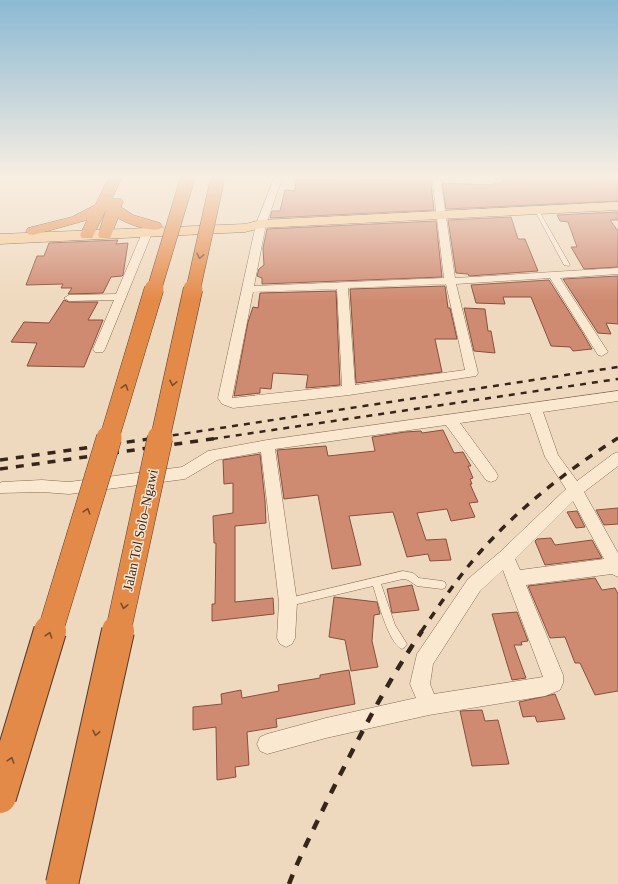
<svg xmlns="http://www.w3.org/2000/svg" width="618" height="884" font-family="Georgia,serif">
<rect width="100%" height="100%" fill="#efd9be"/>
<g fill="#cf8b72" stroke="#884f3b">
<polygon points="334,176 360,176 360,179 394,180 393,176 430,176 434,210 270,218 272,211 280,211 285,190 295,191 296,179 329,180 334,178"/>
<polygon points="501,176 618,176 618,201 446,209 442,183 494,185 493,183 503,183"/>
<polygon points="618,212 618,220 610,220 618,231 618,267 584,269 571,247 577,247 568,222 560,221 557,215"/>
<polygon points="511,217 518,239 525,239 538,271 469,276 468,274 456,273 448,220"/>
<polygon points="436,221 442,277 262,284 262,278 257,276 259,269 264,265 263,248 267,229"/>
<polygon points="118,240 116,244 128,243 123,275 122,276 111,277 103,293 68,294 72,288 61,288 63,284 26,285 37,256 44,256 49,243"/>
<polygon points="618,276 618,324 606,323 611,334 598,333 563,279"/>
<polygon points="549,280 582,332 592,349 573,351 570,347 551,346 531,297 503,297 505,304 476,303 471,285"/>
<polygon points="445,286 448,308 450,308 457,339 435,339 442,372 356,383 350,289"/>
<polygon points="336,291 340,385 306,388 308,375 273,373 271,389 260,388 260,393 234,396 248,322 253,307 258,308 260,293"/>
<polygon points="64,300 69,302 98,302 88,320 103,320 84,367 27,366 37,343 11,342 24,322 49,323"/>
<polygon points="464,308 485,309 488,331 491,331 495,353 474,351"/>
<polygon points="443,430 454,453 463,452 471,466 468,466 473,478 470,479 472,484 470,484 478,502 469,503 475,517 451,521 447,509 417,513 426,540 446,539 451,560 430,561 428,554 407,557 393,512 349,516 361,565 332,569 318,495 284,499 277,450 326,446 328,456 375,451 372,437 405,432 421,431 422,433"/>
<polygon points="260,454 265,501 266,523 235,526 235,602 273,598 274,614 212,621 212,604 215,604 216,543 214,543 213,516 233,513 233,483 224,484 223,460"/>
<polygon points="618,508 618,524 604,525 596,510"/>
<polygon points="577,511 585,527 576,528 567,512"/>
<polygon points="551,538 555,545 592,540 602,558 545,565 535,541 537,539"/>
<polygon points="595,578 602,590 615,588 618,594 618,691 595,695 580,663 575,663 565,637 550,638 528,586"/>
<polygon points="412,585 419,610 392,613 387,589"/>
<polygon points="334,597 377,602 380,614 374,615 372,641 378,667 351,671 345,640 329,637"/>
<polygon points="517,612 528,641 521,642 522,645 514,645 526,678 512,680 492,614"/>
<polygon points="349,670 355,704 276,719 277,727 247,732 249,765 235,767 236,777 217,780 216,727 193,730 193,707 222,704 221,694 241,690 242,698 279,691 278,685 320,678 320,675"/>
<polygon points="555,694 565,719 537,722 535,716 523,717 519,702"/>
<polygon points="482,710 485,721 498,720 509,764 472,766 460,711"/>
</g>
<g fill="none" stroke-linecap="round" stroke-linejoin="round">
<g stroke="#886a56" stroke-width="1">
<g id="lane">
<polygon points="535,210 539,211 570,265 569,266 564,265 535,211"/>
<path d="M 403,571 L 413,573 L 419,578 L 442,581 L 445,582 L 446,585 L 445,588 L 442,589 L 417,586 L 408,580 L 403,579 L 381,584 L 395,625 L 407,644 L 405,647 L 402,649 C 388,643 378,600 373,586 L 289,606 L 286,605 L 285,602 L 286,599 L 289,598 Z"/>
</g>
</g>
<g stroke="#886a56" stroke-width="1">
<g id="street">
<path d="M 275,176 L 283,176 L 266,224 L 254,286 L 444,278 L 432,176 L 440,176 L 455,278 L 618,268 L 618,274 L 560,278 L 608,352 L 602,356 L 598,355 L 550,278 L 456,284 L 478,373 L 476,376 L 349,395 L 233,408 L 222,404 L 218,398 L 256,224 ZM 446,284 L 465,370 L 355,385 L 348,288 ZM 337,289 L 342,386 L 232,398 L 253,292 Z"/>
<polygon points="292,176 332,176 333,177 329,179 296,178"/>
<polygon points="147,230 152,233 105,349 103,352 95,352 93,349 114,300 69,301 64,298 69,295 116,294 142,233"/>
<path d="M 618,391 L 618,401 L 543,412 L 558,455 L 577,481 L 613,454 L 618,452 L 618,466 L 584,492 L 618,553 L 618,577 L 612,574 L 526,585 L 563,675 L 563,683 L 560,690 L 545,696 L 429,715 L 326,738 L 267,754 L 260,751 L 257,744 L 260,737 L 267,734 L 326,718 L 416,698 L 410,684 L 417,654 L 468,579 L 500,552 L 566,489 L 545,457 L 530,413 L 460,423 L 496,472 L 498,476 L 496,480 L 491,482 L 486,480 L 446,425 L 275,449 L 297,602 L 295,638 L 292,644 L 286,647 L 280,644 L 277,638 L 279,602 L 261,452 L 217,460 L 185,479 L 69,494 L 42,492 L 0,493 L 0,483 L 2,482 L 42,480 L 69,482 L 182,467 L 208,451 L 267,440 ZM 573,501 L 604,559 L 520,570 L 515,559 ZM 503,570 L 543,677 L 434,694 L 430,684 L 433,664 L 480,591 Z"/>
</g>
</g>
<g stroke="#55392b" stroke-width="1">
<polygon id="primary" points="618,202 618,210 261,228 245,232 0,244 0,234 245,224 261,220"/>
</g>
<g stroke="#55392b" stroke-width="1">
<path id="highway" d="M 110,176 L 122,176 L 112,199 L 121,199 L 123,202 L 121,207 L 133,215 L 160,223 L 162,226 L 160,229 C 149,232 128,224 118,218 L 110,238 L 100,238 L 98,235 L 106,210 L 92,238 L 82,238 L 80,235 L 87,220 L 33,235 L 28,234 L 26,231 L 28,228 L 72,217 L 95,205 Z"/>
</g>
<use href="#lane" fill="#fae8d1" fill-rule="evenodd"/>
<use href="#street" fill="#fae8d1" fill-rule="evenodd"/>
<use href="#primary" fill="#f5c993" fill-rule="evenodd"/>
<use href="#highway" fill="#e48a49" fill-rule="evenodd"/>
<g stroke="#37251b" stroke-width="2.5" stroke-dasharray="6 6" stroke-linecap="butt">
<polyline points="149,439 618,367"/>
<polyline points="212,439 618,379"/>
</g>
<g stroke="#37251b" stroke-width="3.5" stroke-dasharray="8 8" stroke-linecap="butt">
<polyline points="0,460 156,438"/>
<polyline points="0,469 219,438"/>
<path d="M 421,632 C 440,604 459,576 481,551 C 520,507 569,469 618,438"/>
</g>
<path stroke="#37251b" stroke-width="4.5" stroke-dasharray="10 10" stroke-linecap="butt" d="M 289,884 C 300,855 314,829 327,801 C 356,743 385,685 422,631"/>
<g stroke="#55392b" stroke-width="15" stroke-linecap="butt">
<g id="highway-bridge-far3">
<polyline points="154,290 188,177"/>
<polyline points="193,290 218,177"/>
</g>
</g>
<g stroke="#55392b" stroke-width="20" stroke-linecap="butt">
<g id="highway-bridge-far2">
<polyline points="109,439 154,289"/>
<polyline points="160,439 193,289"/>
</g>
</g>
<g stroke="#55392b" stroke-width="26" stroke-linecap="butt">
<g id="highway-bridge-far1">
<polyline points="50,632 109,438"/>
<polyline points="118,632 160,438"/>
</g>
</g>
<g stroke="#55392b" stroke-width="34" stroke-linecap="butt">
<g id="highway-bridge">
<polyline points="0,797 50,631"/>
<polyline points="62,884 118,631"/>
</g>
</g>
<use href="#highway-bridge-far3" stroke="#e48a49" stroke-width="14"/>
<use href="#highway-bridge-far2" stroke="#e48a49" stroke-width="19"/>
<use href="#highway-bridge-far1" stroke="#e48a49" stroke-width="25"/>
<use href="#highway-bridge" stroke="#e48a49" stroke-width="32"/>
</g>
<defs><path id="oneway-chevron" d="M-2-3.5L2.5 0L-2 3.5" fill="none" stroke-width="1.6" stroke-linecap="round" stroke-linejoin="round"/></defs>
<g stroke="#7c4d2d">
<use href="#oneway-chevron" transform="translate(200 256) rotate(102)"/>
<use href="#oneway-chevron" transform="translate(173 383) rotate(102)"/>
<use href="#oneway-chevron" transform="translate(125 387) rotate(-73)"/>
<use href="#oneway-chevron" transform="translate(87 511) rotate(-73)"/>
<use href="#oneway-chevron" transform="translate(124 606) rotate(102)"/>
<use href="#oneway-chevron" transform="translate(49 635) rotate(-73)"/>
<use href="#oneway-chevron" transform="translate(96 733) rotate(102)"/>
<use href="#oneway-chevron" transform="translate(11 760) rotate(-73)"/>
</g>
<linearGradient id="sky" x2="0" y2="1"><stop stop-color="#8bb9d3"/><stop offset="0.59" stop-color="#f8eee2"/><stop offset="1" stop-color="#f8eee2" stop-opacity="0"/></linearGradient>
<rect width="618" height="300" fill="url(#sky)"/>
<g text-anchor="middle" stroke-width="3" stroke-linejoin="round" paint-order="stroke">
<g font-size="14" fill="#37251b" stroke="#f7e5cd">
<text transform="translate(140 530) rotate(-78)" y="5">Jalan Tol Solo–Ngawi</text>
</g>
</g>
</svg>
